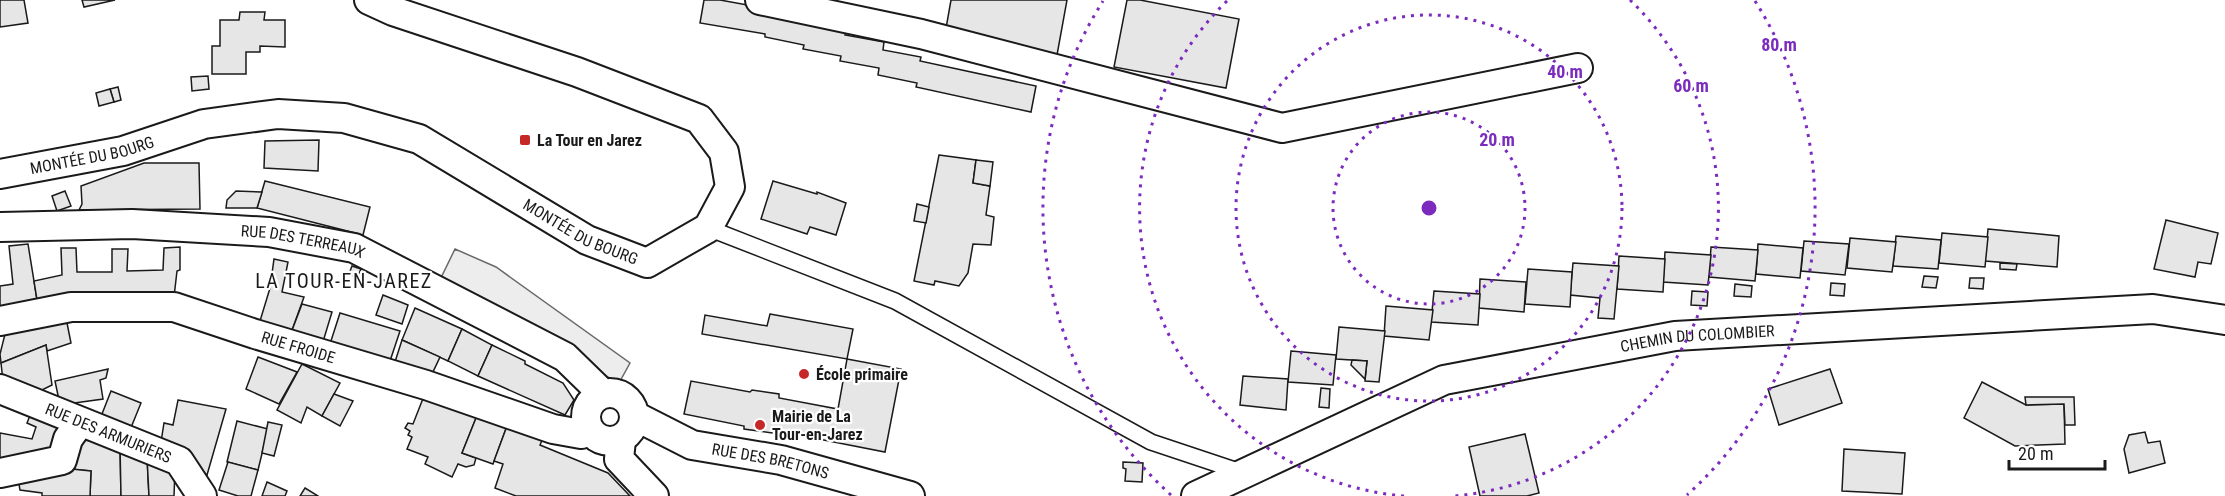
<svg xmlns="http://www.w3.org/2000/svg" width="2225" height="496" font-family="'Roboto Condensed',sans-serif">
<rect width="100%" height="100%" fill="#fff"/>
<polygon fill="#ededed" stroke="#6a6a6a" stroke-width="1.5" points="455,249 496,267 630,363 619,383 437,286"/>
<g fill="#e6e6e6" stroke="#1a1a1a" stroke-width="1.5">
<polygon points="0,0 24,0 28,23 0,27"/>
<polygon points="82,0 115,0 84,7"/>
<polygon points="704,0 720,0 770,9 847,30 845,35 884,42 883,50 921,57 920,61 1036,86 1031,112 916,87 917,83 878,75 879,68 840,61 841,56 803,49 804,45 765,37 765,34 700,23"/>
<polygon points="951,0 1067,0 1057,55 945,34"/>
<polygon points="1127,0 1140,0 1239,19 1226,88 1114,67"/>
<polygon points="240,12 265,12 264,20 285,20 285,47 260,46 260,52 246,52 246,74 212,74 212,46 220,46 220,20 239,20"/>
<polygon points="208,76 209,89 192,91 191,77"/>
<polygon points="118,87 121,100 114,102 110,89"/>
<polygon points="110,89 114,102 99,106 96,93"/>
<polygon points="319,140 318,171 264,168 265,141"/>
<polygon points="939,155 976,160 973,183 990,186 986,215 994,217 991,245 973,244 968,273 959,286 935,281 934,285 914,281"/>
<polygon points="976,160 993,162 990,186 973,183"/>
<polygon points="144,163 199,163 200,209 79,210 82,204 81,186"/>
<polygon points="265,181 370,207 363,235 257,208"/>
<polygon points="773,181 817,194 817,192 846,203 836,235 810,227 807,234 761,219"/>
<polygon points="65,191 71,206 57,211 52,196"/>
<polygon points="236,191 262,192 257,208 226,208 227,200"/>
<polygon points="917,204 929,207 926,223 914,221"/>
<polygon points="2166,220 2218,233 2211,264 2198,262 2195,277 2154,269"/>
<polygon points="1988,229 2059,236 2057,267 1985,261"/>
<polygon points="1942,233 1988,237 1985,267 1939,263"/>
<polygon points="1896,236 1941,240 1938,269 1893,266"/>
<polygon points="1850,238 1896,242 1892,272 1847,268"/>
<polygon points="1804,241 1849,244 1845,275 1801,271"/>
<polygon points="28,244 38,306 0,313 0,286 13,284 9,246"/>
<polygon points="1758,244 1803,248 1800,278 1756,274"/>
<polygon points="180,247 180,270 177,271 174,297 38,306 34,281 62,275 61,248 76,248 77,272 112,272 112,249 128,249 127,271 163,270 164,248"/>
<polygon points="1711,247 1758,250 1755,281 1709,277"/>
<polygon points="1665,252 1711,255 1708,285 1663,282"/>
<polygon points="1619,256 1665,259 1663,292 1617,289"/>
<polygon points="274,259 288,262 282,292 304,297 291,333 260,321 270,288"/>
<polygon points="1573,263 1619,266 1614,319 1598,318 1600,298 1570,295"/>
<polygon points="2000,263 2017,264 2016,270 2000,269"/>
<polygon points="352,266 361,269 357,278 349,274"/>
<polygon points="1528,269 1572,272 1570,307 1525,304"/>
<polygon points="1924,276 1938,277 1936,288 1922,287"/>
<polygon points="1970,278 1984,278 1983,289 1969,288"/>
<polygon points="1480,279 1526,282 1524,312 1479,308"/>
<polygon points="1831,283 1845,284 1844,296 1830,295"/>
<polygon points="1735,284 1752,286 1751,297 1734,296"/>
<polygon points="1434,291 1480,294 1478,325 1431,322"/>
<polygon points="1692,291 1708,292 1707,306 1691,305"/>
<polygon points="383,295 408,305 402,324 376,315"/>
<polygon points="302,304 332,312 322,345 291,333"/>
<polygon points="1386,306 1433,310 1429,340 1384,336"/>
<polygon points="415,308 462,329 448,361 402,340"/>
<polygon points="340,313 400,331 389,364 329,347"/>
<polygon points="770,314 853,329 847,359 702,334 705,315 767,326"/>
<polygon points="66,318 71,343 47,351 46,345 1,363 0,354 5,334"/>
<polygon points="1339,327 1385,331 1379,382 1365,381 1367,361 1336,359"/>
<polygon points="462,329 492,345 478,376 448,361"/>
<polygon points="402,340 440,357 431,376 394,365"/>
<polygon points="46,345 52,385 38,392 3,381 1,363"/>
<polygon points="492,345 525,361 525,364 563,383 574,400 565,415 478,376"/>
<polygon points="1291,351 1336,355 1333,385 1288,382"/>
<polygon points="258,357 297,372 279,404 246,389"/>
<polygon points="847,359 901,369 885,452 773,430 772,433 744,429 744,426 684,414 691,381 750,392 752,390 779,394 779,398 838,409"/>
<polygon points="1352,360 1367,361 1365,379 1351,365"/>
<polygon points="302,364 340,383 322,416 307,407 301,423 277,410"/>
<polygon points="108,369 106,378 100,380 103,399 60,405 55,381"/>
<polygon points="1830,369 1842,403 1779,425 1768,389"/>
<polygon points="1243,376 1288,379 1286,410 1240,405"/>
<polygon points="1982,382 2026,405 2064,404 2065,444 2015,446 1964,418"/>
<polygon points="1321,388 1330,389 1329,408 1319,407"/>
<polygon points="111,391 141,403 130,430 100,419"/>
<polygon points="334,394 353,401 340,426 322,416"/>
<polygon points="424,396 478,413 462,453 476,458 474,465 466,467 458,464 452,477 425,464 428,457 407,449 412,437 408,435 410,431 405,428 408,423 413,424"/>
<polygon points="2025,397 2074,397 2075,425 2065,425 2064,404 2026,405"/>
<polygon points="178,400 226,409 207,475 190,464 193,455 161,442 164,423 173,425"/>
<polygon points="31,413 66,426 59,449 0,463 0,433 32,439 36,427 27,423"/>
<polygon points="478,413 507,426 493,464 462,453"/>
<polygon points="237,421 268,429 258,470 227,462"/>
<polygon points="268,422 282,425 274,456 262,453"/>
<polygon points="507,426 543,438 540,445 608,473 630,496 516,496 495,488 503,464 494,461"/>
<polygon points="2145,432 2148,443 2160,441 2165,463 2129,473 2124,449 2129,435"/>
<polygon points="1525,434 1539,493 1527,496 1480,496 1469,447"/>
<polygon points="74,440 106,441 120,446 121,496 90,496 91,471 67,469"/>
<polygon points="120,446 147,457 149,496 121,496"/>
<polygon points="1844,449 1905,453 1902,494 1842,491"/>
<polygon points="147,457 175,469 174,496 149,496"/>
<polygon points="228,462 258,470 251,496 238,496 219,490"/>
<polygon points="1123,462 1143,463 1142,482 1125,481 1126,469 1123,468"/>
<polygon points="62,468 91,471 90,496 42,496 42,493 20,490 18,478"/>
<polygon points="267,482 287,491 285,496 262,496"/>
<polygon points="305,488 318,496 300,496"/>
</g>
<g fill="none" stroke-linecap="round" stroke-linejoin="round">
<g stroke="#1a1a1a" stroke-width="18">
<polyline id="service" points="708,228 895,301 1151,442 1244,473"/>
</g>
<g stroke="#1a1a1a" stroke-width="32">
<g id="minor">
<polyline points="760,0 921,34 1282,128 1578,68"/>
<path id="s1" d="M 0,174 L 123,151 L 204,124 L 278,114 L 344,118 L 419,139 L 587,240 L 647,263 L 708,228 L 730,187 L 724,152 L 699,119 L 577,72 L 393,11 L 369,0"/>
<path id="s2" d="M 0,227 L 132,224 L 269,232 L 354,248 L 565,357 L 602,393"/>
<path id="s3" d="M 0,321 L 71,307 L 174,307 L 255,334 L 426,385 L 553,429 L 581,434 L 587,426"/>
<path id="s4" d="M 0,389 L 179,461 L 202,496"/>
<circle cx="610" cy="417" r="24"/>
<path id="s5" d="M 635,416 L 692,445 L 781,460 L 910,496"/>
<polyline points="621,440 619,459 654,496"/>
<polyline points="0,473 62,460 68,439 80,422"/>
<path id="s6" d="M 1196,496 L 1444,380 L 1675,336 L 2153,309 L 2225,320"/>
</g>
</g>
<use href="#service" stroke="#fff" stroke-width="15"/>
<use href="#minor" stroke="#fff" stroke-width="28"/>
</g>
<g fill="none" stroke="#7b2cbf" stroke-width="3" stroke-dasharray="3 6">
<circle cx="1429" cy="208" r="96"/>
<circle cx="1429" cy="208" r="193"/>
<path d="M1404 496A289 289 0 0 1 1228 0M1630 0A289 289 0 0 1 1454 496"/>
<path d="M1171 495A386 386 0 0 1 1103 1M1755 1A386 386 0 0 1 1687 495"/>
</g>
<g fill="#c62828" stroke="#fff" stroke-width="2">
<rect x="519" y="134" width="12" height="12" rx="3"/>
<circle cx="804" cy="374" r="6"/>
<circle cx="760" cy="425" r="6"/>
</g>
<g text-anchor="middle" stroke-width="4.5" stroke-linejoin="round" paint-order="stroke">
<g font-size="16" font-weight="bold" fill="#1a1a1a" stroke="#fff" text-anchor="start">
<text x="537" y="146">La Tour en Jarez</text>
<text x="816" y="380">École primaire</text>
<text x="772" y="422">Mairie de La<tspan x="772" dy="18">Tour-en-Jarez</tspan></text>
</g>
<g font-size="16" fill="#1a1a1a" stroke="#fff">
<text dy="6" stroke="none"><textPath href="#s1" startOffset="94">MONTÉE DU BOURG</textPath></text>
<text dy="6" stroke="none"><textPath href="#s1" startOffset="616">MONTÉE DU BOURG</textPath></text>
<text dy="6" stroke="none"><textPath href="#s2" startOffset="304">RUE DES TERREAUX</textPath></text>
<text dy="6" stroke="none"><textPath href="#s6" startOffset="531">CHEMIN DU COLOMBIER</textPath></text>
<text dy="6" stroke="none"><textPath href="#s3" startOffset="306">RUE FROIDE</textPath></text>
<text dy="6" stroke="none"><textPath href="#s4" startOffset="117">RUE DES ARMURIERS</textPath></text>
<text dy="6" stroke="none"><textPath href="#s5" startOffset="144">RUE DES BRETONS</textPath></text>
</g>
<g font-size="20" letter-spacing="1.5" fill="#1a1a1a" stroke="#fff">
<text x="344" y="288">LA TOUR-EN-JAREZ</text>
</g>
</g>
<circle cx="1429" cy="208" r="9" fill="#7b2cbf" stroke="#fff" stroke-width="3"/>
<g font-size="18" text-anchor="middle" font-weight="bold" fill="#7b2cbf" stroke="#fff" stroke-width="4.5" stroke-linejoin="round" paint-order="stroke">
<text x="1779" y="51">80 m</text>
<text x="1565" y="78">40 m</text>
<text x="1691" y="92">60 m</text>
<text x="1497" y="146">20 m</text>
</g>
<path d="M2009 460v9h96v-9" fill="none" stroke="#1a1a1a" stroke-width="3"/>
<text x="2018" y="460" font-size="18" fill="#1a1a1a" stroke="#ffffff" stroke-width="4.5" paint-order="stroke">20 m</text>
</svg>
